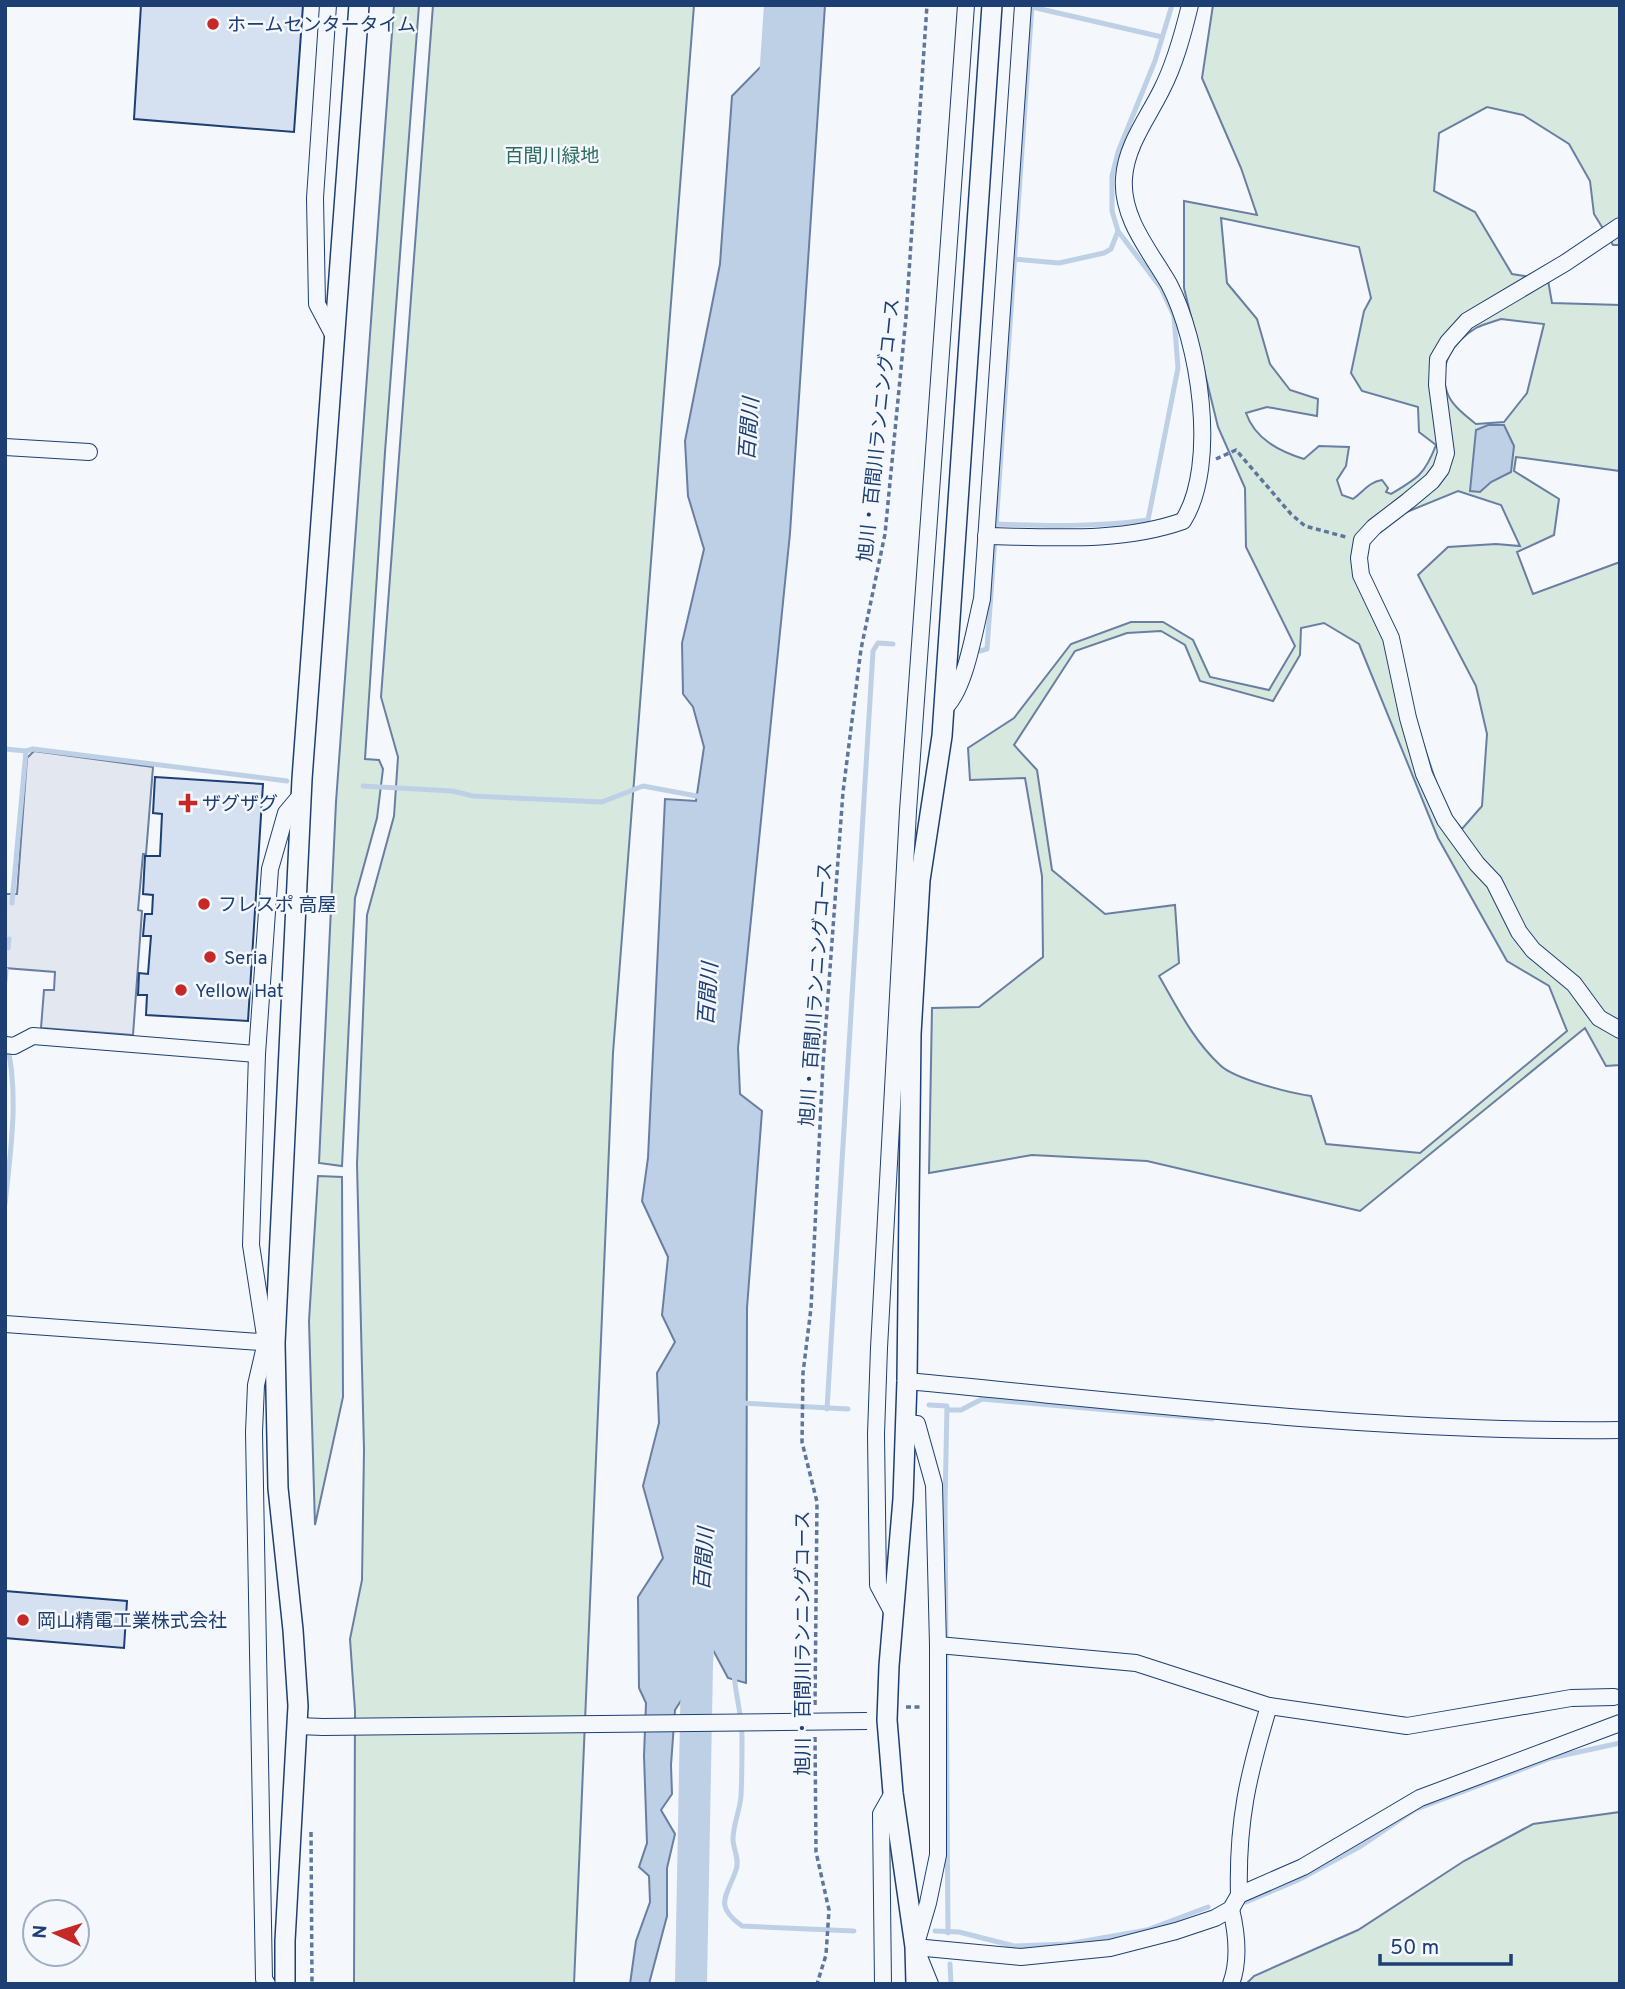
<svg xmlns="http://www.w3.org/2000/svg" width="1625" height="1989" font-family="Overpass,'Noto Sans JP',sans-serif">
<rect width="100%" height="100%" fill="#f4f7fb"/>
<g fill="#d7e8df" stroke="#687fa3" stroke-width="2" fill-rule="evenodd">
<polygon points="394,5 419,5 385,452 365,759 379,760 383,769 377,818 355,898 342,1166 319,1163 336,802"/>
<polygon points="433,5 694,5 613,1053 574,1984 354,1984 355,1711 350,1639 362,1580 364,1450 357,1164 367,915 394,816 398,757 381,697"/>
<path d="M 1213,5 L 1620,5 L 1620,245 L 1613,245 L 1594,214 L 1590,181 L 1569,144 L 1523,115 L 1487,107 L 1439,133 L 1434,191 L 1475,212 L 1512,274 L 1548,280 L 1552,303 L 1620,305 L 1620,471 L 1516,457 L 1514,471 L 1559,499 L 1554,535 L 1517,552 L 1533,594 L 1620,562 L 1620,1065 L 1606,1066 L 1585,1028 L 1360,1211 L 1147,1161 L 1032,1155 L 929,1173 L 932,1008 L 979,1007 L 1043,957 L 1042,876 L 1025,778 L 970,780 L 968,748 L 1014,718 L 1071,644 L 1131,622 L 1163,622 L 1193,640 L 1210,677 L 1269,690 L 1295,646 L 1246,547 L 1245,488 L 1218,427 L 1184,288 L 1184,201 L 1257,215 L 1241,168 L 1202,78 ZM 1221,218 L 1359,247 L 1371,298 L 1364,311 L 1351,373 L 1362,391 L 1418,407 L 1419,432 L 1436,445 C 1425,474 1418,478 1391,494 L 1386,492 L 1388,488 L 1382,480 C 1369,482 1364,491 1353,499 L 1342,495 L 1337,480 L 1346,466 L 1349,447 L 1319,446 L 1304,459 C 1279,451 1255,439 1246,413 L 1267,407 L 1317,416 L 1318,399 L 1290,390 L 1270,364 L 1257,319 L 1227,283 ZM 1501,319 L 1544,324 L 1527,393 L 1504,422 L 1476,424 C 1466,416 1451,405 1447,392 C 1437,366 1454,341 1476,328 C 1483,324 1493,322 1501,319 ZM 1458,491 L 1501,505 L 1520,546 L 1496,544 L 1448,547 L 1418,575 L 1476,686 L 1487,734 L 1482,806 L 1462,829 L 1446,809 L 1441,797 L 1363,563 L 1364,544 L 1397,516 ZM 1324,623 L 1359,644 L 1438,838 L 1507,961 L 1549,986 L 1567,1031 L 1420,1153 L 1326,1144 L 1311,1096 C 1290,1093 1234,1079 1220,1065 C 1193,1040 1177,1007 1159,976 L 1179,963 L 1175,905 L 1105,914 L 1052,870 L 1037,770 L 1014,745 L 1075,651 L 1127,633 L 1161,631 L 1185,645 L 1200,681 L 1273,701 L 1300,655 L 1301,628 Z"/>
<polygon points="318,1176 342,1177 343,1397 315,1525 309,1321"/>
<polygon points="1620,1812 1620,1984 1246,1984 1254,1976 1358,1930 1464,1861 1533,1824"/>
</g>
<polygon fill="#e3e8f0" stroke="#687fa3" stroke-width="2" points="34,751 153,767 146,854 143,854 138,910 142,911 133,1035 41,1028 44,990 54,990 55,972 5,968 5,894 17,894 27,758"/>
<g fill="#bed0e5" stroke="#687fa3" stroke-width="2">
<polygon points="788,5 825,5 790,533 738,1048 740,1094 762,1111 747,1308 746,1683 728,1678 705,1635 691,1685 675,1710 671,1765 672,1794 661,1810 675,1834 667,1868 667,1916 649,1984 630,1984 636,1941 650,1902 649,1876 639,1867 647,1843 644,1756 646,1703 639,1688 638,1597 663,1558 643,1486 659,1423 657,1373 675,1342 662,1315 668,1257 642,1201 648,1158 665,799 696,801 704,747 693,707 683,694 682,643 704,549 688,496 685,441 720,264 732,96 789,38 791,10"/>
<polygon points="1488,425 1504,425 1514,446 1511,472 1491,482 1480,492 1470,491 1476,430"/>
</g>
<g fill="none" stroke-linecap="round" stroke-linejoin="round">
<g stroke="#bed0e5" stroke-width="5">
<polyline points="1032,7 1162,37"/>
<polyline points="1014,259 1059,263 1104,253 1111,249 1118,231"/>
<path d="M 996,524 C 1047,526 1097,527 1148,520 L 1178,368 L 1174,316 L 1161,288 L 1118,231 L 1112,211 L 1112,176 L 1118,152 L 1155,61 L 1172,5"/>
<polyline points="996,527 1032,5"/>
<polyline points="980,651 987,649 995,537"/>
<polyline points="5,749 26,751 33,749 287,781"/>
<polyline points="363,786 452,791 473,796 602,802 643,786 702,797"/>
<polyline points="12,903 26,751"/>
<polyline points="8,948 9,939"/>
<polyline points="5,982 6,970"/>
<path d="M 5,1035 C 20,1091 11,1147 5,1204"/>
<polyline points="741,1403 848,1409"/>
<polyline points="929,1405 947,1406 945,1505 948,1933"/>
<polyline points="827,1409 873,651 878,643 893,644"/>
<polyline points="948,1410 961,1410 982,1399 1212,1419"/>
<path d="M 734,1673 C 735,1694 742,1714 742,1737 C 742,1756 742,1776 741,1796 C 740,1810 733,1825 733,1839 C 733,1849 740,1859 736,1870 C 727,1897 713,1905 742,1926 L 854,1931"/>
<polyline points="1246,1902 1298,1880 1361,1846 1414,1810 1551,1758 1620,1743"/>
<polyline points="935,1931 959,1932 1014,1946 1068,1944 1147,1930 1208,1907"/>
<polyline points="950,1964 951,1984"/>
</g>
<g stroke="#bed0e5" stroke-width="32">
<polyline points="774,94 780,5"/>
<polyline points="691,1984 697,1664 700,1621"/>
</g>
</g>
<g fill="#d5e0f0" stroke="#1d3f73" stroke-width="2">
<polygon points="141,5 303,5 294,132 134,119"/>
<polygon points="155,777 263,784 248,1021 146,1015 147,995 138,995 139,973 148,974 151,936 143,936 145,914 152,914 153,895 143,894 145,856 160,856 162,814 153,813"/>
<polygon points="5,1591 127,1601 124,1648 5,1638"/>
</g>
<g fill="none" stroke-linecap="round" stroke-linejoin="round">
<g stroke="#1d3f73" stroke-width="18">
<g id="minor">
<polyline points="328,5 315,198 317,304 335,338"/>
<polyline points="1620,226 1565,263 1467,321 1448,342 1438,359 1437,385 1446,453 1441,469 1432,481 1408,501 1374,527 1362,540 1359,558 1361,575 1391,638 1408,718 1424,774 1445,820 1477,864 1494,882 1519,932 1533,950 1574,984 1599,1018 1620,1030"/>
<polyline points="5,447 89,452"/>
<path d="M 986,536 C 1050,537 1121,543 1183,521 C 1219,464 1199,341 1169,284 C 1150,251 1121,218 1124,178 C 1126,146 1147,119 1161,91 C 1175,64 1183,34 1190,5"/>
<path d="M 943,709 C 965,693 975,627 982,599 L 1023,5"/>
<polyline points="5,1045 14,1046 33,1036 257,1054"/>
<polyline points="5,1324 275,1343"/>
<path d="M 907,1381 C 1144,1403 1381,1433 1620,1430"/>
<polyline points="905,1423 917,1424 934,1485 938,1645 938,1855 928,1903 915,1947 930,1984"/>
<polyline points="894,1615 878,1585 876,1434 879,1348 908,811 966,5"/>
<polyline points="938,1645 1136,1663 1269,1706 1407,1726 1571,1698 1614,1697"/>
<polyline points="298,1726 323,1727"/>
<path d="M 1239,1895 C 1237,1822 1248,1775 1269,1706"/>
<polyline points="915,1947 1021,1957 1110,1948 1176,1931 1215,1918 1231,1909 1239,1895 1303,1867 1420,1798 1620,1723"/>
<polyline points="267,1984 264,1979 254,1432 256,1385 266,1342 251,1245 257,1054 270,869 286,813 302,794"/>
<polyline points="883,1984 881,1814 893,1793"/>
<path d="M 1231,1984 C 1240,1960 1237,1934 1231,1909"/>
</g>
</g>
<g stroke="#1d3f73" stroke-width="22">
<g id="tertiary">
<polyline points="285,1984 285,1941 298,1706 293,1630 278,1488 275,1343 302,779 359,5"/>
<polyline points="916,1984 915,1947 893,1793 887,1720 889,1666 903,1499 907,1381 911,1034 920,880 942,736 992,5"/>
</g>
</g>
<g stroke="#5e769c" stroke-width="3.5" stroke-dasharray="5 3.5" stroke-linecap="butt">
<polyline points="1216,459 1236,450 1291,514 1305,526 1346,537"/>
<polyline points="815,1705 817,1502 802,1442 803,1373 811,1308 823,1064 843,792 861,649 885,534 906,317 927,5"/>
<polyline points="906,1707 923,1707"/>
<polyline points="815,1737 816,1852 829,1910 826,1955 817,1984"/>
<polyline points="311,1832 312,1984"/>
</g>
<use href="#minor" stroke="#f4f7fb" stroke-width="16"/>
<use href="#tertiary" stroke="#f4f7fb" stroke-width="19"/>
<g stroke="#1d3f73" stroke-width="18" stroke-linecap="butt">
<polyline id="minor-bridge" points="323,1727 867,1721"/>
</g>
<use href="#minor-bridge" stroke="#f4f7fb" stroke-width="16"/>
</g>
<g fill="#c62828" stroke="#f4f7fb" stroke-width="2.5">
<circle cx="213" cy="24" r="7"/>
<path d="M184.5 792.5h7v7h7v7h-7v7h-7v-7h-7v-7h7z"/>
<circle cx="204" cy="904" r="7"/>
<circle cx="210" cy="957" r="7"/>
<circle cx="181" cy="990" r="7"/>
<circle cx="23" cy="1620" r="7"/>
</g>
<g text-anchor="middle" stroke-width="5" stroke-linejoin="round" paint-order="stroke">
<g font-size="19" fill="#1d3f73" stroke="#f4f7fb" text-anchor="start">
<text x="227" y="31">ホームセンタータイム</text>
<text x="202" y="810">ザグザグ</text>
<text x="218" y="911">フレスポ 高屋</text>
<text x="224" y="964">Seria</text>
<text x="195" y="997">Yellow Hat</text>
<text x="37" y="1627">岡山精電工業株式会社</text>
</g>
<g font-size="19" fill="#2c6c60" stroke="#f4f7fb">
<text x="552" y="162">百間川緑地</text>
</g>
<g font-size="19" fill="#1d3f73" stroke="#f4f7fb">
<text transform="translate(878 430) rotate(-84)" y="7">旭川・百間川ランニングコース</text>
<text transform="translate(815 994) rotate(-86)" y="7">旭川・百間川ランニングコース</text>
<text transform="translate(802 1643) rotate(-90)" y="7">旭川・百間川ランニングコース</text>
</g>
<g font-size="21" font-style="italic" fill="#1d3f73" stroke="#f4f7fb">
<text transform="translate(749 429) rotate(-86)" y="7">百間川</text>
<text transform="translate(708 994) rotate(-86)" y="7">百間川</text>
<text transform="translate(704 1559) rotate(-86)" y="7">百間川</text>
</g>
</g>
<rect width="1625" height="1989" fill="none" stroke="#1d3f73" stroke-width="14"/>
<g transform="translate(56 1933) rotate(274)"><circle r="33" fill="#f4f7fb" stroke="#9eadc5" stroke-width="2"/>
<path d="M0-5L12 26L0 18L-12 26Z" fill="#c62828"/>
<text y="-10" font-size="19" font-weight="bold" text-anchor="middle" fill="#1d3f73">N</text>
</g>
<path d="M1380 1954v10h131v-10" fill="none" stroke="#1d3f73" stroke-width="3.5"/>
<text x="1390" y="1954" font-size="21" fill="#1d3f73" stroke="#f4f7fb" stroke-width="5" paint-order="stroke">50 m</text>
</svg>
